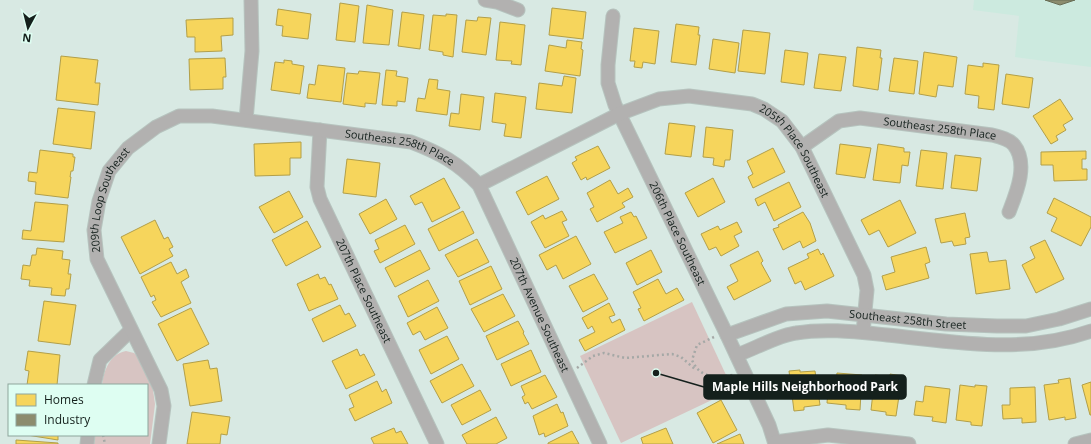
<svg xmlns="http://www.w3.org/2000/svg" width="1091" height="444" font-family="'Open Sans',sans-serif">
<rect width="100%" height="100%" fill="#d8e9e3"/>
<polygon fill="#cceadf" points="974,0 1091,0 1091,67 1015,57 1019,16 973,10"/>
<g fill="#d7c4c2">
<polygon points="692,302 733,390 621,443 580,356"/>
<path d="M 126,351 L 134,353 L 141,359 L 153,390 L 155,404 L 150,444 L 94,444 L 95,435 L 147,435 L 147,385 L 102,385 C 104,370 110,354 126,351 Z"/>
</g>
<g fill="#f6d55c" stroke="#b29f49">
<polygon points="340,3 359,6 355,42 336,40"/>
<polygon points="367,5 393,10 389,45 363,43"/>
<polygon points="552,8 586,12 583,39 549,35"/>
<polygon points="278,9 311,14 308,39 282,36 283,26 276,25"/>
<polygon points="402,12 424,15 420,49 398,46"/>
<polygon points="446,14 457,15 453,57 443,55 443,52 429,50 433,15 446,16"/>
<polygon points="478,17 491,18 486,55 462,52 466,20 477,21"/>
<polygon points="233,18 233,35 221,36 222,51 195,52 195,37 187,37 186,20"/>
<polygon points="500,22 525,25 521,65 511,64 512,61 496,60"/>
<polygon points="676,24 699,27 698,35 700,35 696,65 671,62"/>
<polygon points="634,28 659,31 655,64 643,62 642,68 634,67 635,61 630,61"/>
<polygon points="743,30 770,33 765,74 738,71"/>
<polygon points="713,39 739,43 735,73 709,69"/>
<polygon points="567,40 582,42 581,49 583,50 580,76 545,71 549,45 566,48"/>
<polygon points="857,47 881,50 880,58 882,58 878,90 853,86"/>
<polygon points="785,50 808,53 804,85 781,82"/>
<polygon points="924,52 957,57 953,87 938,85 936,97 919,94"/>
<polygon points="819,54 846,57 841,91 814,88"/>
<polygon points="61,56 98,60 95,83 100,83 98,105 56,100"/>
<polygon points="225,58 226,77 223,77 223,89 190,90 189,59"/>
<polygon points="894,58 918,61 914,94 889,91"/>
<polygon points="284,60 292,61 292,64 304,66 300,94 271,90 275,62 284,63"/>
<polygon points="983,63 999,65 994,110 978,108 979,96 965,94 968,65 983,67"/>
<polygon points="318,65 345,68 341,102 307,98 309,84 315,85"/>
<polygon points="386,70 397,71 396,76 408,78 405,102 397,101 397,106 382,105"/>
<polygon points="359,71 380,73 376,104 365,103 365,107 343,104 347,73 358,74"/>
<polygon points="1006,74 1033,78 1029,108 1002,104"/>
<polygon points="564,76 576,78 572,113 536,109 539,83 562,86"/>
<polygon points="429,79 438,80 437,89 450,91 447,115 416,111 418,98 425,99"/>
<polygon points="495,93 526,97 521,138 504,136 506,124 492,122"/>
<polygon points="461,94 484,97 480,130 449,126 451,113 459,114"/>
<polygon points="1060,99 1073,119 1063,125 1066,130 1056,136 1058,140 1051,144 1033,116"/>
<polygon points="58,108 95,112 91,149 53,144"/>
<polygon points="669,123 695,126 691,157 665,154"/>
<polygon points="706,127 733,130 730,160 725,160 724,167 713,165 714,158 703,157"/>
<polygon points="301,142 301,158 290,158 290,175 255,176 254,144"/>
<polygon points="840,144 871,148 865,178 836,174"/>
<polygon points="878,144 904,148 904,152 910,152 908,166 902,165 900,183 873,180"/>
<polygon points="598,146 610,168 587,180 586,177 581,180 572,163 577,160 575,157"/>
<polygon points="773,148 785,172 753,188 748,177 753,174 747,161"/>
<polygon points="40,150 73,154 73,157 75,157 73,171 71,171 70,177 71,177 68,198 35,194 36,182 28,181 29,172 37,173"/>
<polygon points="921,150 947,153 943,189 916,186"/>
<polygon points="1086,151 1086,159 1082,159 1082,169 1087,169 1087,180 1054,181 1053,165 1041,165 1041,152"/>
<polygon points="955,155 981,158 977,191 951,188"/>
<polygon points="347,159 380,163 376,197 343,193"/>
<polygon points="547,176 559,199 528,215 516,192"/>
<polygon points="444,178 460,208 432,222 422,202 415,205 410,196"/>
<polygon points="713,178 725,202 698,217 685,193"/>
<polygon points="610,180 618,194 628,188 633,197 622,203 625,207 597,222 590,209 594,207 587,193"/>
<polygon points="789,182 801,207 774,221 765,202 758,206 755,199"/>
<polygon points="289,191 303,217 274,233 259,207"/>
<polygon points="1054,198 1091,217 1091,227 1081,246 1051,231 1057,218 1047,213"/>
<polygon points="386,199 397,219 370,234 359,214"/>
<polygon points="900,200 916,233 888,247 879,230 869,235 861,220"/>
<polygon points="35,202 68,205 64,242 22,239 23,230 31,231"/>
<polygon points="463,211 474,233 439,251 428,229"/>
<polygon points="562,211 567,220 562,222 569,236 545,248 531,222 543,215 545,219"/>
<polygon points="631,212 634,217 636,216 647,238 615,253 604,232 623,223 620,217"/>
<polygon points="803,212 810,223 816,241 803,248 800,241 783,250 773,229 779,227 778,225"/>
<polygon points="965,213 970,237 965,238 966,244 954,246 952,241 941,243 935,219"/>
<polygon points="155,220 164,239 168,237 173,247 169,249 173,256 140,274 121,237"/>
<polygon points="307,221 321,247 286,266 272,240"/>
<polygon points="737,222 742,232 734,236 739,246 721,256 716,247 709,250 701,234 718,226 720,230"/>
<polygon points="405,225 415,244 380,263 374,251 379,249 375,240"/>
<polygon points="576,236 591,264 563,279 556,265 547,270 539,255"/>
<polygon points="477,239 489,262 458,277 445,255"/>
<polygon points="1045,240 1064,279 1036,293 1022,265 1035,258 1030,247"/>
<polygon points="926,247 930,262 925,264 929,278 886,290 882,276 895,272 891,257"/>
<polygon points="37,248 63,251 62,259 70,260 68,274 71,274 69,289 66,289 65,296 51,295 52,288 29,286 30,280 21,279 23,265 30,266 32,255 36,255"/>
<polygon points="818,249 821,255 823,253 834,276 805,290 801,281 795,284 788,268 809,258 807,254"/>
<polygon points="420,250 430,269 395,287 385,268"/>
<polygon points="651,250 662,272 637,285 626,263"/>
<polygon points="758,251 763,261 761,263 771,281 734,300 727,287 738,281 730,265"/>
<polygon points="987,252 989,262 1006,260 1010,289 976,294 970,254"/>
<polygon points="171,262 177,274 186,269 189,277 181,282 191,303 161,317 152,302 156,300 154,295 151,297 141,277"/>
<polygon points="491,266 502,289 470,305 459,281"/>
<polygon points="318,274 320,279 325,277 329,285 331,284 338,299 309,311 297,284"/>
<polygon points="594,274 608,299 583,312 569,286"/>
<polygon points="658,279 666,294 677,288 684,300 644,321 638,309 641,308 633,292"/>
<polygon points="428,280 439,301 408,317 398,296"/>
<polygon points="503,294 515,316 484,332 471,309"/>
<polygon points="44,301 76,305 70,345 38,341"/>
<polygon points="609,303 615,315 609,317 612,323 620,319 625,330 585,351 579,340 595,332 592,326 588,329 582,318"/>
<polygon points="340,305 345,315 349,313 356,326 323,342 312,319"/>
<polygon points="437,307 448,328 425,340 420,331 413,335 407,323"/>
<polygon points="191,308 209,344 177,361 158,324"/>
<polygon points="518,321 524,332 523,333 529,344 497,360 486,336"/>
<polygon points="447,336 459,359 431,374 419,350"/>
<polygon points="357,349 360,356 364,354 375,375 346,389 332,361"/>
<polygon points="531,350 541,372 511,386 501,364"/>
<polygon points="28,351 60,355 57,385 27,385 29,371 25,370"/>
<polygon points="208,360 210,369 217,368 222,401 190,406 183,364"/>
<polygon points="462,364 474,386 442,403 430,381"/>
<polygon points="800,370 800,372 815,371 820,405 804,407 804,410 794,411 789,371"/>
<polygon points="837,373 862,375 860,410 846,409 846,405 827,403 828,389 835,390"/>
<polygon points="890,374 902,376 896,416 886,415 886,412 871,410 875,375 890,377"/>
<polygon points="545,375 557,397 532,409 528,402 525,404 522,397 525,395 521,386"/>
<polygon points="1070,378 1076,418 1065,420 1065,417 1049,420 1044,385 1059,383 1058,380"/>
<polygon points="377,381 382,392 386,389 392,403 355,421 349,409 354,407 349,395"/>
<polygon points="1091,382 1091,415 1090,415 1082,385"/>
<polygon points="960,385 975,387 975,385 987,386 982,426 971,425 971,422 956,420"/>
<polygon points="925,386 950,389 946,423 932,421 933,417 914,415 916,401 923,402"/>
<polygon points="1035,387 1036,422 1022,423 1022,418 1003,419 1002,405 1010,405 1010,388"/>
<polygon points="480,390 491,410 462,425 451,405"/>
<polygon points="721,400 737,430 713,443 697,413"/>
<polygon points="557,404 561,413 563,412 568,426 545,437 544,433 539,435 533,416"/>
<polygon points="192,412 230,417 227,435 221,434 220,444 187,444"/>
<polygon points="496,417 507,438 496,444 467,444 462,435"/>
<polygon points="394,428 396,433 401,431 408,444 374,444 371,438"/>
<polygon points="666,428 673,444 643,444 641,438"/>
<polygon points="572,431 579,444 548,444 548,443"/>
<polygon points="740,434 744,444 717,444"/>
<polygon points="27,435 58,435 58,440"/>
<polygon points="16,440 58,443 58,444 16,444"/>
</g>
<polygon fill="#8c8c6e" stroke="#686c55" points="1045,0 1075,0 1060,5"/>
<g fill="none" stroke-linecap="round" stroke-linejoin="round">
<g stroke="#b6c3be" stroke-width="15">
<g id="minor">
<polyline points="485,0 497,2 518,10"/>
<path id="s1" d="M 613,16 L 608,65 L 608,83 L 615,105 L 726,333 L 769,425 L 775,444"/>
<polyline points="246,120 252,51 251,0"/>
<path id="s2" d="M 320,130 L 317,187 L 320,199 L 437,444"/>
<path id="s3" d="M 802,147 L 839,121 L 860,118 L 992,135 C 1000,137 1009,139 1014,145 C 1029,164 1016,194 1009,212"/>
<path id="s4" d="M 479,185 L 619,114 L 659,99 L 689,96 L 752,104 L 764,109 L 782,121 L 802,147 L 864,275 L 867,290 L 863,332"/>
<path id="s5" d="M 727,335 L 786,314 L 827,311 L 946,324 L 997,326 L 1026,326 L 1059,319 L 1091,309"/>
<path d="M 737,355 C 754,349 779,335 796,333 C 826,328 857,332 887,335 C 956,342 1023,355 1091,331"/>
<polyline points="94,385 100,360 131,330"/>
<polyline points="775,442 828,435 909,444"/>
<polyline points="87,444 88,435"/>
<path id="s6" d="M 159,444 L 164,406 L 161,390 L 97,259 L 94,230 L 99,201 L 109,171 L 128,148 L 156,127 L 179,116 L 212,116 L 411,142 C 440,153 458,163 479,185 L 600,444"/>
<polyline points="1075,444 1091,440"/>
</g>
</g>
<g stroke="#a5a8a6" stroke-width="2.5" stroke-dasharray="2 3" stroke-linecap="butt">
<path d="M 714,337 L 697,345 L 692,360 C 700,378 714,378 733,375"/>
<polyline points="577,368 593,356 604,353 625,358 672,354 681,357 696,370"/>
<polyline points="103,435 105,444"/>
</g>
<use href="#minor" stroke="#b2b1b0" stroke-width="13"/>
</g>
<g text-anchor="middle" stroke-width="4" stroke-linejoin="round" paint-order="stroke">
<g font-size="11" fill="#14201c" stroke="#defef2">
<text dy="4" stroke="none"><textPath href="#s3" startOffset="147">Southeast 258th Place</textPath></text>
<text dy="4" stroke="none"><textPath href="#s6" startOffset="605">Southeast 258th Place</textPath></text>
<text dy="4" stroke="none"><textPath href="#s4" startOffset="359">205th Place Southeast</textPath></text>
<text dy="4" stroke="none"><textPath href="#s6" startOffset="263">209th Loop Southeast</textPath></text>
<text dy="4" stroke="none"><textPath href="#s1" startOffset="233">206th Place Southeast</textPath></text>
<text dy="4" stroke="none"><textPath href="#s2" startOffset="171">207th Place Southeast</textPath></text>
<text dy="4" stroke="none"><textPath href="#s6" startOffset="839">207th Avenue Southeast</textPath></text>
<text dy="4" stroke="none"><textPath href="#s5" startOffset="185">Southeast 258th Street</textPath></text>
</g>
</g>
<path fill="none" stroke="#14201c" stroke-width="1.5" d="M656 373L704 387"/>
<circle fill="#14201c" stroke="#defef2" stroke-width="1.5" cx="656" cy="373" r="4"/>
<rect fill="#14201c" stroke="#14201c" stroke-width="1.5" x="704" y="375" width="202" height="24" rx="4"/>
<g font-size="12" text-anchor="middle" font-weight="bold" fill="#fff">
<text x="805" y="391">Maple Hills Neighborhood Park</text>
</g>
<rect x="8" y="384" width="140" height="52" fill="#defef2" stroke="#8da59c"/>
<rect x="16" y="394" width="20" height="12" fill="#f6d55c" stroke="#8da59c"/>
<text x="44" y="404" font-size="12" fill="#14201c">Homes</text>
<rect x="16" y="414" width="20" height="12" fill="#8c8c6e" stroke="#8da59c"/>
<text x="44" y="424" font-size="12" fill="#14201c">Industry</text>
<g transform="translate(28 28) rotate(187)" stroke="#defef2" stroke-width="3" paint-order="stroke">
<path d="M0-3L7 15L0 10L-7 15Z" fill="#14201c"/>
<text y="-6" font-size="11" font-weight="bold" text-anchor="middle" fill="#14201c">N</text>
</g>
</svg>
